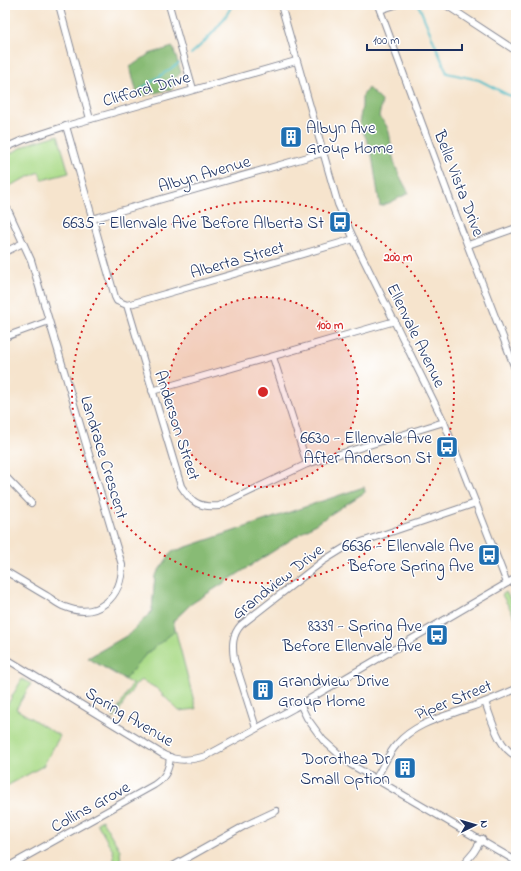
<svg xmlns="http://www.w3.org/2000/svg" width="521" height="871" font-family="'Indie Flower',sans-serif">
<rect width="100%" height="100%" fill="#fff"/>
<filter id="ink" filterUnits="userSpaceOnUse"><feTurbulence type="fractalNoise" baseFrequency=".025" numOctaves="2"/><feDisplacementMap in="SourceGraphic" scale="8" xChannelSelector="R" yChannelSelector="G"/><feConvolveMatrix kernelMatrix="1 2 1 2 8 2 1 2 1" color-interpolation-filters="sRGB"/></filter>
<filter id="wash" filterUnits="userSpaceOnUse"><feTurbulence type="fractalNoise" baseFrequency=".012" numOctaves="4" result="noise"/><feDisplacementMap in="SourceGraphic" scale="16" xChannelSelector="R" yChannelSelector="G"/><feGaussianBlur stdDeviation="0.9" result="paint"/><feColorMatrix in="noise" values="0 0 0 0 0 0 0 0 0 0 0 0 0 0 0 0 0 1.4 0 .05"/><feComposite in="paint" operator="in"/></filter>
<g filter="url(#wash)">
<rect width="100%" height="100%" fill="#f6e4cd"/>
<g fill="#abdb89" stroke="#638574">
<polygon points="58,135 69,173 42,180 39,172 5,188 5,156 31,143"/>
<polygon points="364,487 365,492 191,604 173,621 196,709 179,711 156,688 141,680 135,685 114,719 113,718 132,684 88,658 128,635 152,611 155,576 172,552"/>
<polygon points="506,592 516,611 516,619 502,595"/>
<polygon points="22,679 31,684 16,709 60,736 43,766 5,787 5,709"/>
<polygon points="102,820 120,850 121,866 115,866 113,851 97,823"/>
</g>
<g fill="#88bb75" stroke="#52756a">
<polygon points="173,47 181,73 175,79 172,89 138,97 130,67 149,54"/>
<path d="M 368,88 L 382,101 L 379,117 C 393,129 389,141 393,157 C 396,170 402,181 409,193 L 389,203 L 380,206 L 371,149 L 359,123 L 362,107 L 362,97 Z"/>
<polygon points="364,487 365,492 191,604 173,621 175,631 146,654 125,679 88,658 128,635 152,611 155,576 172,552"/>
</g>
<g fill="none" stroke-linecap="round" stroke-linejoin="round">
<g stroke="#4dbbc6" stroke-width="2">
<polyline points="419,6 447,73 479,80 510,96 516,101"/>
<path d="M 191,54 C 207,40 223,24 232,5"/>
<polyline points="141,89 179,63"/>
</g>
</g>
</g>
<g filter="url(#ink)">
<g fill="none" stroke-linecap="round" stroke-linejoin="round">
<g stroke="#888a96" stroke-width="8">
<g id="minor">
<polyline points="59,5 90,119"/>
<polyline points="169,5 193,89"/>
<polyline points="281,5 338,204 356,244 444,422 507,583"/>
<polyline points="378,5 452,205 516,371"/>
<polyline points="446,5 516,51"/>
<polyline points="380,10 395,5"/>
<path d="M 66,126 L 115,297 L 117,301 L 127,305 L 181,486 C 191,502 199,508 219,506 L 307,464 L 444,422"/>
<polyline points="5,148 23,140 66,126 296,61"/>
<polyline points="92,219 322,153"/>
<polyline points="468,245 516,228"/>
<polyline points="5,252 23,243"/>
<polyline points="127,305 354,239"/>
<polyline points="5,337 49,321"/>
<polyline points="273,357 307,464"/>
<polyline points="152,391 395,321"/>
<polyline points="5,476 31,503"/>
<path d="M 5,571 C 19,579 33,588 47,596 C 53,600 59,605 65,607 C 98,620 122,597 122,565 L 31,260 L 8,210"/>
<path d="M 5,658 L 164,755 C 178,762 192,760 206,756 L 294,708 L 516,578"/>
<path d="M 485,702 C 492,720 498,747 516,756"/>
<polyline points="300,704 307,718 323,740 350,764 516,861"/>
<path d="M 256,728 L 234,659 C 232,646 232,635 241,625 L 323,561 L 344,548 L 476,503"/>
<path d="M 376,778 C 383,767 388,754 397,744 C 415,723 443,717 468,708 C 484,703 500,696 516,689"/>
<path d="M 9,866 L 154,785 C 165,778 169,770 170,757"/>
<polyline points="173,866 246,825 276,811"/>
<polyline points="462,866 474,852 482,839"/>
</g>
</g>
<use href="#minor" stroke="#fff" stroke-width="6"/>
</g>
</g>
<circle cx="263" cy="392" r="95" fill="#d62828" fill-opacity=".12"/>
<g fill="none" stroke="#d62828" stroke-width="2" stroke-dasharray="2 4">
<circle cx="263" cy="392" r="95"/>
<circle cx="263" cy="392" r="191"/>
</g>
<defs>
<g id="building-square" transform="scale(1.15)"><rect x="-9" y="-9" width="18" height="18" rx="4" fill="#1f6fb2" stroke="#fff"/><path d="M-4-6H4V6H1V3H-1V6H-4ZM-2.5-4.3h1.7v1.8h-1.7ZM.8-4.3h1.7v1.8H.8ZM-2.5-1h1.7V.8h-1.7ZM.8-1h1.7V.8H.8Z" fill="#fff"/></g>
<g id="bus-square" transform="scale(1.15)"><rect x="-9" y="-9" width="18" height="18" rx="4" fill="#1f6fb2" stroke="#fff"/><path d="M-5-6H5V4H4V6H2V4H-2V6H-4V4H-5ZM-3.5-4V0h7V-4ZM-3.5 1.2v1.5H-2V1.2ZM2 1.2v1.5H3.5V1.2Z" fill="#fff"/></g>
</defs>
<g fill-rule="evenodd">
<use href="#building-square" x="291" y="137"/>
<use href="#bus-square" x="340" y="222"/>
<use href="#bus-square" x="447" y="447"/>
<use href="#bus-square" x="489" y="555"/>
<use href="#bus-square" x="437" y="635"/>
<use href="#building-square" x="263" y="690"/>
<use href="#building-square" x="405" y="768"/>
</g>
<g text-anchor="middle" stroke-width="3" stroke-linejoin="round" paint-order="stroke">
<g font-size="17" fill="#1b2f5e" stroke="#fff">
<text transform="translate(146 88) rotate(-16)" y="6">Clifford Drive</text>
<text transform="translate(204 173) rotate(-16)" y="6">Albyn Avenue</text>
<text transform="translate(460 183) rotate(69)" y="6">Belle Vista Drive</text>
<text transform="translate(237 259) rotate(-16)" y="6">Alberta Street</text>
<text transform="translate(417 335) rotate(64)" y="6">Ellenvale Avenue</text>
<text transform="translate(178 425) rotate(72)" y="6">Anderson Street</text>
<text transform="translate(105 457) rotate(73)" y="6">Landrace Crescent</text>
<text transform="translate(277 581) rotate(-38)" y="6">Grandview Drive</text>
<text transform="translate(453 699) rotate(-22)" y="6">Piper Street</text>
<text transform="translate(130 716) rotate(31)" y="6">Spring Avenue</text>
<text transform="translate(90 806) rotate(-29)" y="6">Collins Grove</text>
</g>
<g font-size="17" fill="#1b2f5e" stroke="#fff" text-anchor="end">
<text x="306" y="133" text-anchor="start">Albyn Ave<tspan x="306" dy="20">Group Home</tspan></text>
<text x="324" y="228">6635 - Ellenvale Ave Before Alberta St</text>
<text x="432" y="443">6630 - Ellenvale Ave<tspan x="432" dy="20">After Anderson St</tspan></text>
<text x="474" y="551">6636 - Ellenvale Ave<tspan x="474" dy="20">Before Spring Ave</tspan></text>
<text x="422" y="631">8339 - Spring Ave<tspan x="422" dy="20">Before Ellenvale Ave</tspan></text>
<text x="278" y="686" text-anchor="start">Grandview Drive<tspan x="278" dy="20">Group Home</tspan></text>
<text x="390" y="764">Dorothea Dr<tspan x="390" dy="20">Small Option</tspan></text>
</g>
</g>
<circle cx="263" cy="392" r="6" fill="#d62828" stroke="#fff" stroke-width="2"/>
<g font-size="12" text-anchor="middle" font-weight="bold" fill="#d62828" stroke="#fff" stroke-width="3" stroke-linejoin="round" paint-order="stroke">
<text x="398" y="261">200 m</text>
<text x="330" y="329">100 m</text>
</g>
<rect width="521" height="871" fill="none" stroke="#fff" stroke-width="20"/>
<g transform="translate(475 825) rotate(85)" stroke="#ffffff" stroke-width="3" paint-order="stroke">
<path d="M0-3L7 15L0 10L-7 15Z" fill="#1b2f5e"/>
<text y="-6" font-size="11" font-weight="bold" text-anchor="middle" fill="#1b2f5e">N</text>
</g>
<path d="M367 44v6h95v-6" fill="none" stroke="#1b2f5e" stroke-width="2"/>
<text x="373" y="44" font-size="12" fill="#1b2f5e" stroke="#ffffff" stroke-width="3" paint-order="stroke">100 m</text>
</svg>
